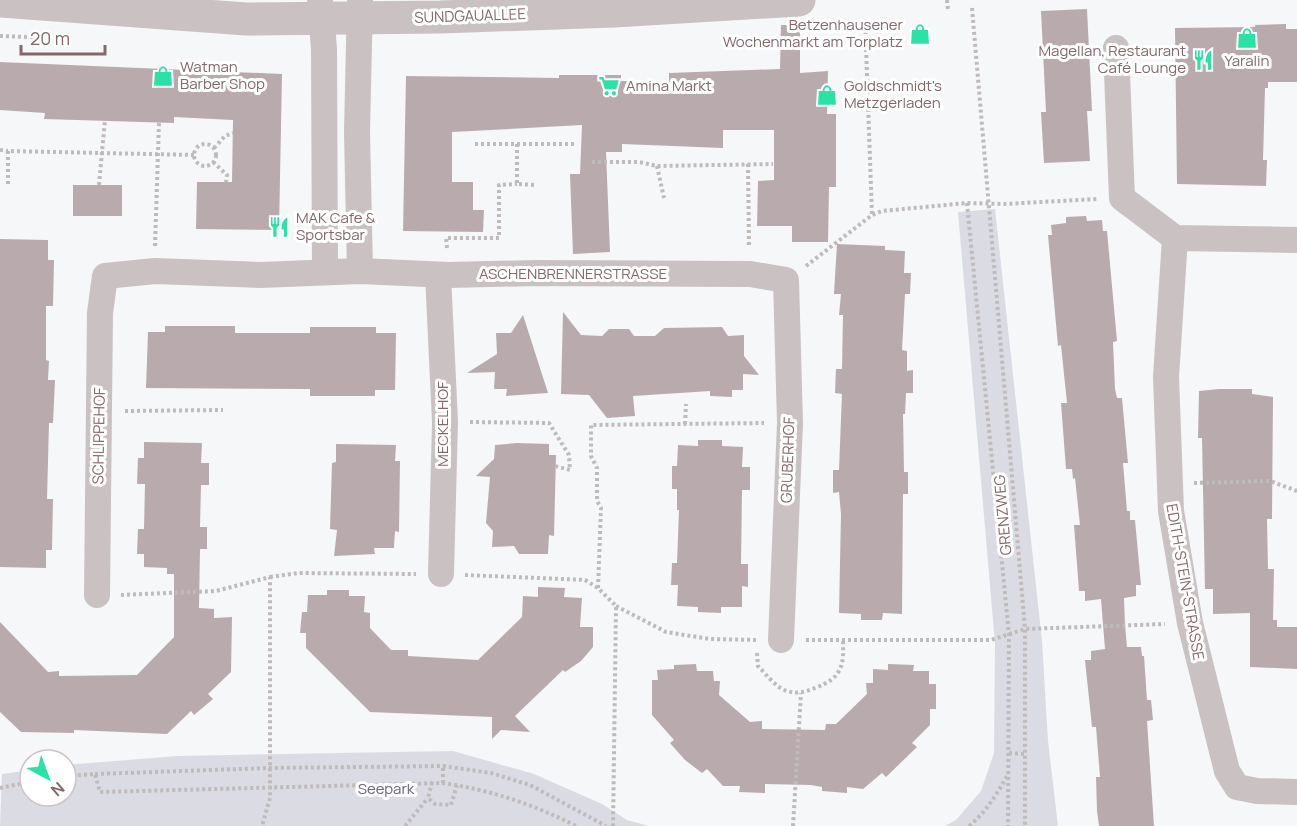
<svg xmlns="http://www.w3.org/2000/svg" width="1297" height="826" font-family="Manrope,sans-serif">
<rect width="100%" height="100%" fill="#f5f7f8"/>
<g fill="#dbdbe4">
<polygon points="995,209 1042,641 1048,741 1058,826 945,826 956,820 981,791 994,753 995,644 958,212"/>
<polygon points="453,751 534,774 602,804 627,820 649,826 0,826 2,774 30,770 30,796 66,796 66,765 177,756"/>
</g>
<g fill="#b9abad">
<polygon points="1087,9 1092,111 1087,111 1090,161 1044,163 1041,112 1046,112 1041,11"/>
<polygon points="1286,24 1286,29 1297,29 1297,82 1268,82 1268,88 1265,88 1263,160 1267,160 1266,186 1177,184 1175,28 1255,27 1255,25"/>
<polygon points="781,25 800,25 800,73 828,71 827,114 836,114 836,187 829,187 828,242 792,242 792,226 757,226 758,181 774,180 774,130 723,130 723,148 622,144 622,152 606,152 610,252 573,254 570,174 580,174 582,125 452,132 452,182 473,182 473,210 484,210 483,232 403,231 406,76 559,78 559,75 621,75 621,81 669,81 669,73 780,69"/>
<polygon points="0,62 282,74 279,230 196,229 197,182 232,182 233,120 174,117 174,123 44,119 45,113 0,110"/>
<rect x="73" y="185" width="49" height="31"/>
<polygon points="1086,216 1087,221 1102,220 1103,231 1107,231 1117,341 1113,342 1115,389 1117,398 1122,398 1128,463 1123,463 1127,511 1130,511 1130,520 1135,520 1141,585 1136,585 1136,596 1124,598 1125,625 1127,647 1141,647 1142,656 1144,656 1147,700 1151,700 1153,720 1147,721 1154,826 1099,826 1097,811 1096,777 1100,777 1096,727 1092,727 1085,660 1091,660 1091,651 1105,649 1101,599 1085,601 1085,591 1079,591 1074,525 1080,525 1075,478 1073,479 1072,469 1066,469 1061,403 1067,403 1061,345 1058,346 1048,235 1052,235 1051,225 1066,223 1066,217"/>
<polygon points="0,239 48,240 48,260 54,260 53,306 46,306 46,360 49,361 48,380 55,380 53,423 49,423 47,499 53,499 52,550 46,550 46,568 0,567"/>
<polygon points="837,244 885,246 885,250 905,251 904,273 911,273 910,294 905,294 902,350 907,351 907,371 913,370 913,393 906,393 905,414 903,414 904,472 908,472 908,494 903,494 902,614 883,613 882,620 861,620 861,614 839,613 841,514 839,492 833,493 833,470 839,470 842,394 835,393 836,369 842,369 843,315 839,315 841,294 834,294"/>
<polygon points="563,312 581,335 602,336 609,329 629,329 634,336 655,336 664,328 722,327 728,336 744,335 744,356 759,375 743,374 743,390 732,390 732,397 710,396 710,391 633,396 635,416 607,418 589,395 561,394"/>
<polygon points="523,315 548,393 506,396 507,389 494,389 495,372 467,373 497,354 496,333 511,333"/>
<polygon points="165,326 235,326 235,333 310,333 310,327 376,327 376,333 396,333 395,390 375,390 375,396 310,396 310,389 146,388 148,332 165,332"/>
<polygon points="1219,389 1252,389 1252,394 1273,397 1272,519 1267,519 1268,569 1274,569 1273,620 1277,620 1277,627 1297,627 1297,669 1250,667 1250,613 1213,614 1213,589 1205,589 1202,438 1198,438 1199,391"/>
<polygon points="698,440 722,440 722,446 743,447 742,467 750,467 750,490 742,490 741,564 748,564 748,587 742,586 742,607 721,607 721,613 698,612 698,607 677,606 678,585 671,585 672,563 677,563 679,510 677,510 677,489 672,489 672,466 677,466 678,445 698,446"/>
<polygon points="144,442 202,443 201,463 209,463 209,485 201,485 200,527 207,527 207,549 200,549 199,608 214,609 214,618 232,617 231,672 208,694 213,699 194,715 191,711 167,734 74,730 74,733 21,732 0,712 0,622 48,672 59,671 59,676 137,675 174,637 174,574 167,574 167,568 144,567 144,554 137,554 138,529 144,529 145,484 137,484 138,458 144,458"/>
<polygon points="517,443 549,444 549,455 556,455 554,536 549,535 548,554 519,554 514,546 492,547 493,531 486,523 490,477 476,476 494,459 495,445"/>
<polygon points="336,444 396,445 395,461 400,461 399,532 395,531 394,548 374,548 375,554 334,556 337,530 330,529 332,463 336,462"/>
<polygon points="538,587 565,588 564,597 582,598 580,627 593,627 593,647 581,661 565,672 563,670 515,716 530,732 501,730 492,739 492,717 370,712 306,648 306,633 300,633 302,612 307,612 308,595 327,595 327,590 349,590 349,596 365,596 364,612 370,613 370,628 391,650 408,650 408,656 478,660 522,617 523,596 538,597"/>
<polygon points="696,664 697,671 713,671 714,681 720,681 719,695 750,722 762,721 762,729 825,730 826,724 836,724 867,694 866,683 873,683 873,669 888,670 888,664 914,665 913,671 929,671 929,684 936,684 936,709 930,709 930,725 912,743 917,747 886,777 882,773 863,789 847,787 847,793 822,791 822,787 811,785 765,784 765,793 739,792 740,786 723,786 707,769 702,773 685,760 670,743 674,740 652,715 652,680 658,680 657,670 674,669 674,665"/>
</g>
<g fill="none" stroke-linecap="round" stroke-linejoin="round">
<g stroke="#c0bbbb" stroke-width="4" stroke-dasharray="3 3" stroke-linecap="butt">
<polyline points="947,0 948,10"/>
<polyline points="972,8 1025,629 1025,826"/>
<polyline points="865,19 872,215"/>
<polyline points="0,36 56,38"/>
<polyline points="475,144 575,144"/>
<polyline points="517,144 517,184 535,185"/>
<circle cx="205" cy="155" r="11"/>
<polyline points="214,148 225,136 233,133"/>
<polyline points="0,150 8,151"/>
<polyline points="213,162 227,175 226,182"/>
<polyline points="592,162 639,162 657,166 773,164"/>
<polyline points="748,164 749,247"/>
<polyline points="657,166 664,198"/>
<polyline points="8,184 8,151 194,155"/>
<polyline points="99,185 105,120"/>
<polyline points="967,203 1009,635 1008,826"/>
<polyline points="155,246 159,122"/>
<polyline points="447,248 446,238 499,238 499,185 517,184"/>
<polyline points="806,266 872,215 882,211 967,203 1004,204 1097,199"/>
<polyline points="125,411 223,410"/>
<polyline points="470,422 549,423 569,455 570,470 555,466"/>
<polyline points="685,424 686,404"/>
<polyline points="1194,483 1270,481 1297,491"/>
<polyline points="465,575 585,580 598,588 616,606 613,826"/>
<polyline points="270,577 298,573 416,574"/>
<polyline points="598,588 601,508 597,501 597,468 591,456 591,425 764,423"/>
<polyline points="121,595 216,591 270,577 270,798 262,826"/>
<polyline points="616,606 666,632 710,639 756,640"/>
<polyline points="806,640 991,640 1025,629 1165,624"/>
<path d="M 757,653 L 758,666 C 766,674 776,688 787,691 C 797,694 805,692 815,688 C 842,678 844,666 843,640"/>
<polyline points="1009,753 1025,754"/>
<polyline points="95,774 269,768 443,766 491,773 530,785 606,826"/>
<path d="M 66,776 L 95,774 L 100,792 L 443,783 C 490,790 533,804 576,826"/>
<polyline points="432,782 428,798 435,804 451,805 457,785"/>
<polyline points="443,783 443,766"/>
<polyline points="0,788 30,782"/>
<polyline points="405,826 428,798"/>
<polyline points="793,826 801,693"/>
<path d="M 969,826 C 987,811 997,794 1008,774"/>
</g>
<g stroke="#c9c1c2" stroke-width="26">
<polyline points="320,0 324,49 325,272"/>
<polyline points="360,0 357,132 360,271"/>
<polyline points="1116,48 1122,198 1175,238 1297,240"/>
<polyline points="1175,238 1166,377 1171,511 1190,623 1227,771 1237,787 1257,791 1297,792"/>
<polyline points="438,275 445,422 441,574"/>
<polyline points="97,595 100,313 105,276 155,271 261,275 360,271 449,275 536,273 750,274 786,280 790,423 781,640"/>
</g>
<polyline stroke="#c9c1c2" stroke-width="33" points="0,1 246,19 441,17 614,11 799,0"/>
</g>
<defs>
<g id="shop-bare" transform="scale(1.62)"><path d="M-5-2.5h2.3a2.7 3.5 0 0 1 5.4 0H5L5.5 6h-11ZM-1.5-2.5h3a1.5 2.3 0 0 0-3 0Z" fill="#2be1a5" stroke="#fff" stroke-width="2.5" paint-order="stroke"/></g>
<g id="restaurant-bare" transform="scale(1.62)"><path d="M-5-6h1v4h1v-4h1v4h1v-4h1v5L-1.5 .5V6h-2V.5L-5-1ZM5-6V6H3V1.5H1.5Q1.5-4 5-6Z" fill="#2be1a5" stroke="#fff" stroke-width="2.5" paint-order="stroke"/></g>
<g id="supermarket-bare" transform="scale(1.62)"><path d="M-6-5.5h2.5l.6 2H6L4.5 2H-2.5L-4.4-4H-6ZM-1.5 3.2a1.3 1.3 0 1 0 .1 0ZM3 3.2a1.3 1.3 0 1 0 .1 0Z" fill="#2be1a5" stroke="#fff" stroke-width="2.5" paint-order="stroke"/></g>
</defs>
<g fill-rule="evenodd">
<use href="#shop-bare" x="920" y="34"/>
<use href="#shop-bare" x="1247" y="38"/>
<use href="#restaurant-bare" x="1203" y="60"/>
<use href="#shop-bare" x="163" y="76"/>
<use href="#supermarket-bare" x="609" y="86"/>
<use href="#shop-bare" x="827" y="95"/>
<use href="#restaurant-bare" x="279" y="227"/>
</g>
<g text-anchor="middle" stroke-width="6" stroke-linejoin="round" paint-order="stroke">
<g font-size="15" fill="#86676b" stroke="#fff">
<text transform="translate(470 16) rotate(-2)" y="5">SUNDGAUALLEE</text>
<text x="573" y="279">ASCHENBRENNERSTRASSE</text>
<text transform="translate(443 424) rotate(-90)" y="5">MECKELHOF</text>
<text transform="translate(99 436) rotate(-89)" y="5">SCHLIPPEHOF</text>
<text transform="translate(788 460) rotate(-88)" y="5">GRUBERHOF</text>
<text transform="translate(1003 515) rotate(-95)" y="5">GRENZWEG</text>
<text transform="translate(1185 582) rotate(80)" y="5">EDITH-STEIN-STRASSE</text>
</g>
<g font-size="15" fill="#86676b" stroke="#fff" text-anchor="start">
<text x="903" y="30" text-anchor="end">Betzenhausener<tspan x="903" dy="17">Wochenmarkt am Torplatz</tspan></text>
<text x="1186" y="56" text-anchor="end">Magellan, Restaurant<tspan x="1186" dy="17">Café Lounge</tspan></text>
<text x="1247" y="66" text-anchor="middle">Yaralin</text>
<text x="180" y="72">Watman<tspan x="180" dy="17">Barber Shop</tspan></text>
<text x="626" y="91">Amina Markt</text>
<text x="844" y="91">Goldschmidt's<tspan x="844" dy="17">Metzgerladen</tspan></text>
<text x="296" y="223">MAK Cafe &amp;<tspan x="296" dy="17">Sportsbar</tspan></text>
</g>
<g font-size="15" fill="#6b667d" stroke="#fff">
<text x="386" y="794">Seepark</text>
</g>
</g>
<g transform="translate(48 778) rotate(139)"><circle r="28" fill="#ffffff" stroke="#cfc2c4" stroke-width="1.5"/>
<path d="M0-4.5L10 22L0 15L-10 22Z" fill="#2be1a5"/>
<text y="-9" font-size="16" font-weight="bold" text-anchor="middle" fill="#86676b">N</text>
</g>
<path d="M21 45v9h84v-9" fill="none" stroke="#86676b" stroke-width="3"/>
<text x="30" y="45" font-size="18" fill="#86676b" stroke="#ffffff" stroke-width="4.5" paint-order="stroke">20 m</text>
</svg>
